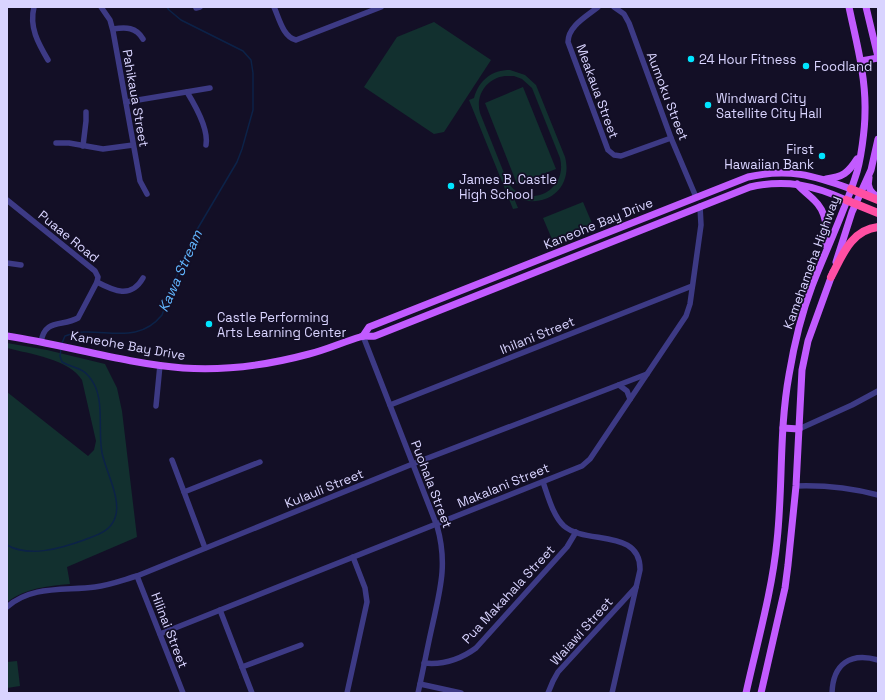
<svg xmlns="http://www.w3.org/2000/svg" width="885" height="700" font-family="'Space Grotesk',sans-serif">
<rect width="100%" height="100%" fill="#130f26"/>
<g fill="#12302f" fill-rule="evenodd">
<polygon points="434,22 491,60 444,132 434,134 364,87 397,37"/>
<path d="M 510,70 L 525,75 L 536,85 L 565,157 C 574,190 542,212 513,196 L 518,208 L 513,209 L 469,100 L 474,98 C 479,80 492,70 510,70 ZM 505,76 L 514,76 L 522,79 L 532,88 L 560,158 C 569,194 521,212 506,178 L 480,113 C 475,95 487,78 505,76 Z"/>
<polygon points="523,87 556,169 517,184 485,103"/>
<polygon points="583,202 594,228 554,244 543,218"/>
<path d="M 7,343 L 47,350 L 105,364 L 117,388 L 122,411 L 137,537 L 67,567 L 70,584 C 47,586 26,588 7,602 L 7,392 L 88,456 L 94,450 L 96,441 L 82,380 C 69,359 30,354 7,348 Z"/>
<polygon points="17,661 20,686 7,688 7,662"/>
</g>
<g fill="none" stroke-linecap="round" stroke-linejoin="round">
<g stroke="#0c2248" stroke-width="1.5">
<path d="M 62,343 L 65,336 C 71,334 77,332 83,332 C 113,331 140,342 162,315 L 181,265 L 195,233 L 237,162 L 242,149 L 253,110 L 253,73 L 251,60 L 243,51 L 181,20 L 169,10 L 167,7"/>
<path d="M 7,545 C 29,558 62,548 84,540 C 96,535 110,532 115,518 C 122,500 106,472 102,453 C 98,432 104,402 94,384 C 84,366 76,370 62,362 L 60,356 L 61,349"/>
</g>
<g stroke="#3d3a85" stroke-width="5.5">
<path d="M 34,7 C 29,27 38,43 48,60"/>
<polyline points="101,7 110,20 113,31 140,181 147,194"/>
<path d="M 274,7 C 279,18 283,37 296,40 L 381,7"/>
<path d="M 598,7 C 587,16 568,26 568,42 L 608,150 L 614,155 L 621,156 L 671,138"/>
<polyline points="614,7 624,14 629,23 671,138 696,197"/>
<polyline points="196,8 200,7"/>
<path d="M 113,29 C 126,27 136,27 143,39"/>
<path d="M 187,92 C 195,105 209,129 206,145"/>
<polyline points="126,102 210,88"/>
<polyline points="56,143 69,143 103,149 133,145"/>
<polyline points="83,146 86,121 86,112"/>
<path d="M 7,200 L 95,271 L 98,277 L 97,282 L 78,318 C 62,327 45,318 41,342"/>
<polyline points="7,263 21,265"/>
<path d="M 97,282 C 114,291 131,299 143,278"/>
<path d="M 363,336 L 437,526 C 448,564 440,590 432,627 C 427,649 423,671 418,693"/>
<polyline points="619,385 627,391 630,399"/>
<polyline points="390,405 692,286"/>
<polyline points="156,406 160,365"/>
<polyline points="799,429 852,405 878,391"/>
<polyline points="172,460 205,548"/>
<path d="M 543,482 C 548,496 553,516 564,526 C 586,545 641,528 640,570 L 612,693"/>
<path d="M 796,486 C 825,485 851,488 878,495"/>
<polyline points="184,492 260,462"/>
<polyline points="137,576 183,693"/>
<path d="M 7,607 C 32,585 65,591 95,587 C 110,585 123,580 137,576 L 415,463 L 647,374"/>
<polyline points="220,610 252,693"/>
<polyline points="160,634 572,470 582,466 590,459 686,316 690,304 701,225 700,206"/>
<path d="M 424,663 C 443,665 461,659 476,648 L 567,547 L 576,532"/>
<polyline points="242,667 301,645"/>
<polyline points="420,684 461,693"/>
<polyline points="347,693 367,602 365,588 353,557"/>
<polyline points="548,693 553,681 558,672 636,587"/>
<path d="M 832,693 C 833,664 850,652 878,660"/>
</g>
<g stroke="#c25bff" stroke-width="7">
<polyline points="866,7 878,57"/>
<polyline points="861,61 878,58"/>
<path d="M 869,178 C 867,186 870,193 878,197"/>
<path d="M 826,179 C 843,177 848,173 857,159"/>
<path d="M 797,184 C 802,190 808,194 814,200 C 827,212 827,228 826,245"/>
<polyline points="836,262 852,212 871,170 878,139"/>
<path d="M 7,336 C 66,345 123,363 183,368 C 225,371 268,365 309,354 C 326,350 343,342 360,337 C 365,335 370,337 375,336 L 750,187 C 786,179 813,185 846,200"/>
<path d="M 363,336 L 369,327 L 748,177 C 788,168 813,175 851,189"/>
<polyline points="783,428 799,429"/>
<path d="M 746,693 C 757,643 772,592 777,541 C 783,486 779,430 789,375 C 794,345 801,315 812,286 C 826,250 843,215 855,178 C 861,162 865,128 865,112 C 866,76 856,41 849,7"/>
<polyline points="761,693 785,588 788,565 796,486 802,370 808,341 833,272"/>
</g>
<g stroke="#ff4fa3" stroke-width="8">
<polyline points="851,189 878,200"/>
<polyline points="846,200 878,213"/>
<path d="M 831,277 C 842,256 851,230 878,227"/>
</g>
</g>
<g fill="#00e5ff" stroke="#130f26" stroke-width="1.5">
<circle cx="691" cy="59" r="4"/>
<circle cx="806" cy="66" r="4"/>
<circle cx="708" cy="105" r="4"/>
<circle cx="822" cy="156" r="4"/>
<circle cx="451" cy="186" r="4"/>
<circle cx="209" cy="324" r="4"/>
</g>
<g text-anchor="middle" stroke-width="3.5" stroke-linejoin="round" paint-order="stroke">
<g font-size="13" fill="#d9d4ff" stroke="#130f26" text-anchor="start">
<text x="699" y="64">24 Hour Fitness</text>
<text x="814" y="71">Foodland</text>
<text x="716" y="103">Windward City<tspan x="716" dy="15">Satellite City Hall</tspan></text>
<text x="814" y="154" text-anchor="end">First<tspan x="814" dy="15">Hawaiian Bank</tspan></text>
<text x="459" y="184">James B. Castle<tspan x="459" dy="15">High School</tspan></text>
<text x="217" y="322">Castle Performing<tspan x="217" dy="15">Arts Learning Center</tspan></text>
</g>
<g font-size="13" fill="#d9d4ff" stroke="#130f26">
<text transform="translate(598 91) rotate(70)" y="5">Meakaua Street</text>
<text transform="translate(668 96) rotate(69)" y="5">Aumoku Street</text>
<text transform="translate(136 98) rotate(80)" y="5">Pahikaua Street</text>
<text transform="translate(598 223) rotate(-22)" y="5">Kaneohe Bay Drive</text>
<text transform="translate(69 236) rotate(39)" y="5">Puaae Road</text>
<text transform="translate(811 262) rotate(-70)" y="5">Kamehameha Highway</text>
<text transform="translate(537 335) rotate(-22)" y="5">Ihilani Street</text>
<text transform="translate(128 345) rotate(10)" y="5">Kaneohe Bay Drive</text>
<text transform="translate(432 484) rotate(69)" y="5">Puohala Street</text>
<text transform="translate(503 485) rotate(-22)" y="5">Makalani Street</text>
<text transform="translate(324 488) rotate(-22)" y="5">Kulauli Street</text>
<text transform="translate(508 594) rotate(-47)" y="5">Pua Makahala Street</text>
<text transform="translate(170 630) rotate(69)" y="5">Hilinai Street</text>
<text transform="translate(581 631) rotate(-48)" y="5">Waiawi Street</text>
</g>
<g font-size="14" font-style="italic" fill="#62b6ff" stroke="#130f26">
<text transform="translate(180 271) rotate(-66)" y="5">Kawa Stream</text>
</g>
</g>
<rect width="885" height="700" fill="none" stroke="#d9d4ff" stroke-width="16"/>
</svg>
